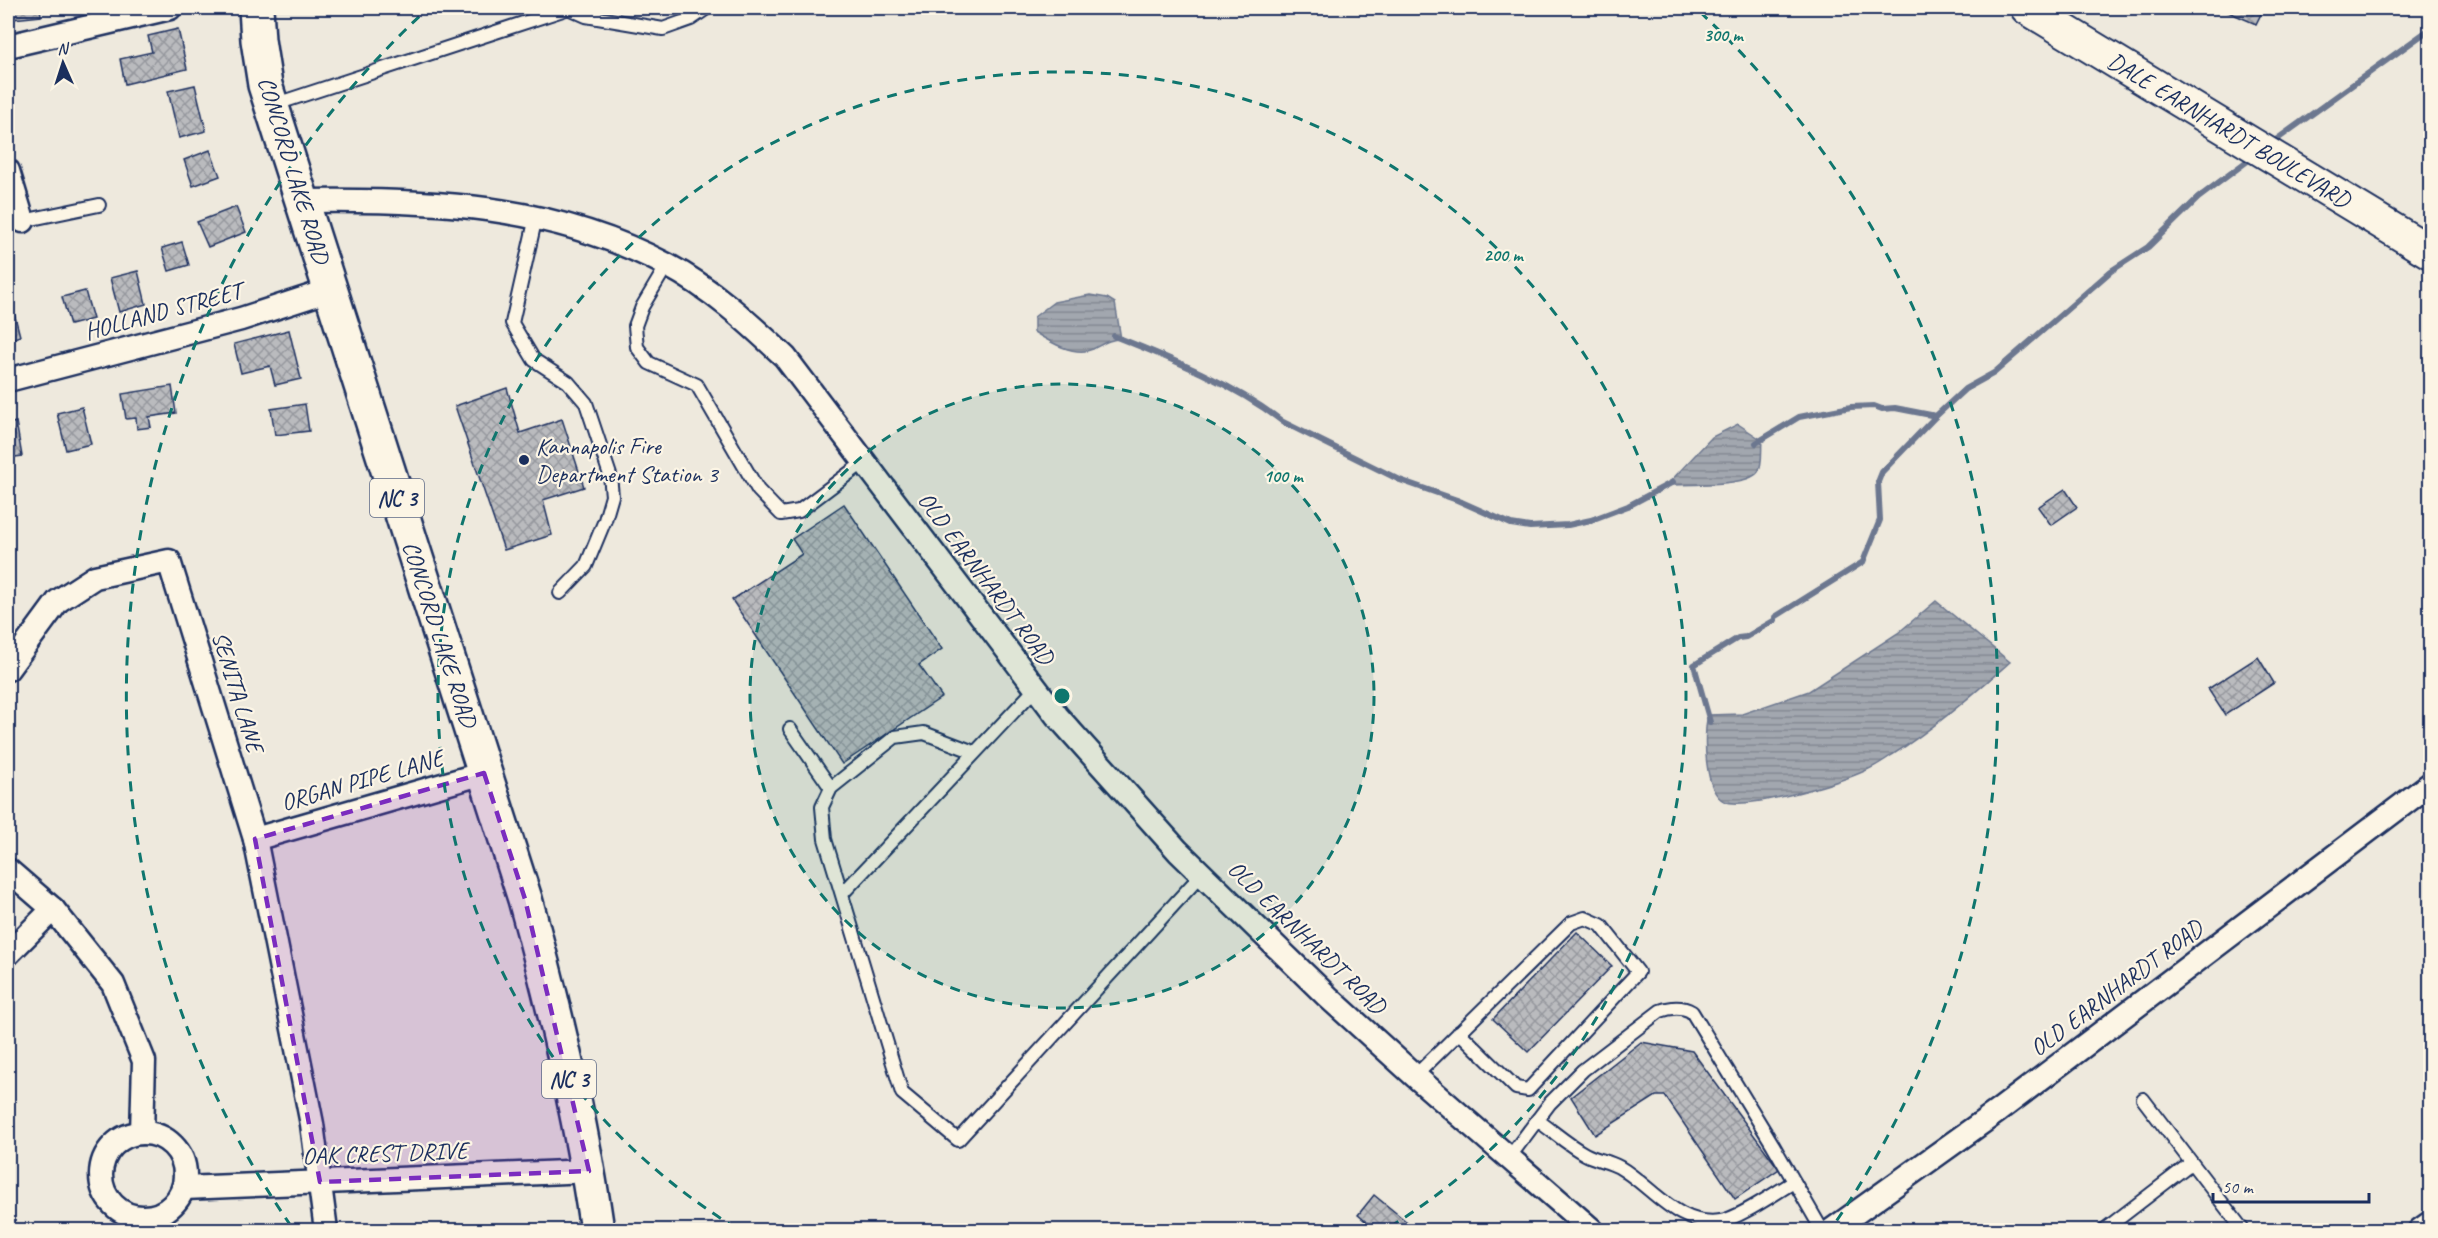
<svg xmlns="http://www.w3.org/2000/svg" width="2438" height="1238" font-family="Caveat,sans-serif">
<defs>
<pattern id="water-rules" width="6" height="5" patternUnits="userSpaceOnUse" patternTransform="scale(1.5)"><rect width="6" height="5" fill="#a2a7af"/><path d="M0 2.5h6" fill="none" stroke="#838892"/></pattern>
<pattern id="building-cross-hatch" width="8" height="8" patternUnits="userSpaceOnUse" patternTransform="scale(1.5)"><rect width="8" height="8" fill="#babbbe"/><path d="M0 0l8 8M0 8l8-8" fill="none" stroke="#96989e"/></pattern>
</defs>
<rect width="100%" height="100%" fill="#eee9dd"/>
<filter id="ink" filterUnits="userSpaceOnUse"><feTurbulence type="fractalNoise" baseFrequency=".0167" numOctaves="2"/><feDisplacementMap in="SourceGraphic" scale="12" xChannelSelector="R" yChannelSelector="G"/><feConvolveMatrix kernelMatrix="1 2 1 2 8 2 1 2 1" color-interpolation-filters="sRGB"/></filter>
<g filter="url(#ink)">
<g fill="url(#water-rules)" stroke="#6c778f" stroke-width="1.5">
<path d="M 1090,295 L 1107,298 L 1115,303 L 1121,339 C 1109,339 1103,344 1093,349 C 1074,357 1050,342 1034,332 L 1034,317 L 1054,302 Z"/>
<path d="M 1738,424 L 1762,440 C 1761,449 1763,465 1758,472 C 1747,487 1685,484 1667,485 L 1712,437 Z"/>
<path d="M 1936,601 L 2010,662 C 1972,695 1935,728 1892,755 C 1882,762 1871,769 1860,773 C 1836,783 1746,811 1724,801 C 1704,792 1703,734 1708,715 L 1742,714 L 1809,691 L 1898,633 Z"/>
</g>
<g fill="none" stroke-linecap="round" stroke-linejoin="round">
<g stroke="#6c778f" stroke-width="6">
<polyline points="2269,145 2430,29"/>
<path d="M 1114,336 C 1172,359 1234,384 1283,422 L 1400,480 L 1457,500 L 1511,524 L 1530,527 L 1568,525 L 1591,520 L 1628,506 L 1673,482"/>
<polyline points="1756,443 1799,417 1851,407 1874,406 1882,409 1895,408 1936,416"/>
<polyline points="1710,722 1694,665 1738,638 1746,637 1775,620 1775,617 1863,562 1880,520 1878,482 1882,472 1936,416 1965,389 1994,373 2111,271 2148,247 2198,198 2254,156"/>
</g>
</g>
<g fill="url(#building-cross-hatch)" stroke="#1b2f5e" stroke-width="1.5">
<polygon points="12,8 40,8 41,16 13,19"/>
<polygon points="2219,8 2264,8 2256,24"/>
<polygon points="178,29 187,69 125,84 120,59 152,52 148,36"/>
<polygon points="195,85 206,131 179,138 168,91"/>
<polygon points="210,150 220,176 193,186 184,160"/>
<polygon points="236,207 246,232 208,247 197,222"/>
<polygon points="182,242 189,265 169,271 162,248"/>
<polygon points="138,271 146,304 119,312 110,278"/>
<polygon points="85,291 93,319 70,325 62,297"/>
<polygon points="10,297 20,336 8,340 8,298"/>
<polygon points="289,330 301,379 275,385 270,366 241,373 234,344"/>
<polygon points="172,386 176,413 149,417 151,427 137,429 136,418 126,419 122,394"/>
<polygon points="507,388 520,433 562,419 584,487 543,500 552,535 504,550 455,406"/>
<polygon points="305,404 309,431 275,435 271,409"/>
<polygon points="82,407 91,444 66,450 57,413"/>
<polygon points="16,422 22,456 8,458 8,424"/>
<polygon points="2065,489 2077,507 2051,525 2038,507"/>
<polygon points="844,504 942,649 919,665 942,697 842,764 732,600 802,554 792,539"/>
<polygon points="2258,657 2274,683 2225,715 2208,689"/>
<polygon points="1577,932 1612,966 1528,1052 1493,1019"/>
<polygon points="1641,1042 1692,1051 1779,1169 1735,1199 1665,1096 1656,1096 1595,1135 1571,1097"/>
<polygon points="1374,1195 1412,1226 1408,1230 1376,1230 1358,1215"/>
</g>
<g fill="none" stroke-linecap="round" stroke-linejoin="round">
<g stroke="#1b2f5e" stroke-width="16">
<g id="service">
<polyline points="568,8 586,16 663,29 691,19 707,8"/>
<polyline points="273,105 569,8"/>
<polyline points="536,217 512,323 534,360 568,382 586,403 610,475 612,496 605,520 586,566 560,593"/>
<polyline points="8,224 99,205"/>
<polyline points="667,265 642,307 635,326 637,347 649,363 697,385 758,490 781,514 799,511 864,462"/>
<polyline points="790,729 831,788"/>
<polyline points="974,752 924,733 895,737 831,788 822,807 825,839 902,1093 958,1140 1202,874"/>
<polyline points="843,893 1036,688"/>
<polyline points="1415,1076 1571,923 1585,918 1601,925 1638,972 1528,1090 1516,1088 1459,1032"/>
<polyline points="2143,1099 2243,1230"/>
<path d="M 1537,1120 C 1553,1131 1568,1145 1585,1154 C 1596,1160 1608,1161 1619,1167 C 1652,1186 1678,1228 1721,1221 C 1740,1218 1776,1192 1794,1182"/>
<path d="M 1508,1159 L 1550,1103 L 1583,1070 L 1660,1011 C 1671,1007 1682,1006 1692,1012 L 1773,1145 L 1822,1230"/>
<polyline points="2104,1230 2191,1163"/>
</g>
</g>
<g stroke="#1b2f5e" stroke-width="27">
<g id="minor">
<polyline points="8,46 170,8"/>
<polyline points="8,171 23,221"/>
<path d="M 302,201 C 430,199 551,204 667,265 C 711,288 749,323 785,357 L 1057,716 L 1178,851 L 1328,997 L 1415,1076 L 1592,1230"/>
<polyline points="8,380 241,319 330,290"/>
<polyline points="8,669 58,601 95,577 169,561 255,839 312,1124 326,1230"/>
<polyline points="255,839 484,773"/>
<polyline points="8,870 53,909 113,984 144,1061 142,1133"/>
<polyline points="8,954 53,909"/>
<circle cx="143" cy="1175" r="42"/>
<polyline points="184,1188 589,1171"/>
<polyline points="1832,1230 1998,1111 2430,784"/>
<polyline points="2420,1230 2430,1223"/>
</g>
</g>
<g stroke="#1b2f5e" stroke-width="36">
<polyline id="secondary" points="2027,8 2430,252"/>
</g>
<g stroke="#1b2f5e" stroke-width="38">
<path id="primary" d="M 256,8 L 258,40 L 265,85 L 525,899 C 555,1008 581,1118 597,1230"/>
</g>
<use href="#service" stroke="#fcf5e5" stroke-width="12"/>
<use href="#minor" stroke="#fcf5e5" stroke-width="22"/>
<use href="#secondary" stroke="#fcf5e5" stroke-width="32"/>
<use href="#primary" stroke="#fcf5e5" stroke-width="33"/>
</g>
</g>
<path fill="#7b2cbf" fill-opacity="0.2" stroke="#7b2cbf" stroke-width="4.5" stroke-dasharray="12 8" stroke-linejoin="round" d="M 484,773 L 525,899 L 589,1171 L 320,1182 L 255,839 Z"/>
<circle cx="1062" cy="696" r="312" fill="#0f766e" fill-opacity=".12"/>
<g fill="none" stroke="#0f766e" stroke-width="3" stroke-dasharray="10 8">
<circle cx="1062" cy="696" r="312"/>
<path d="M736 1228A624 624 0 1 1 1388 1228"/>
<path d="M291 1226A935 935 0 0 1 424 12M1700 12A935 935 0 0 1 1833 1226"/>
</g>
<circle fill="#1b2f5e" stroke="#fcf5e5" stroke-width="2" cx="524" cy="460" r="6"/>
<g text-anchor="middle" stroke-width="4.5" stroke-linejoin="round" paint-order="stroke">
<g fill="#fcf5e5" stroke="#5e6a86" stroke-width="1.5">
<rect x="370" y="479" width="54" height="38" rx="4.5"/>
<rect x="542" y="1060" width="54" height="38" rx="4.5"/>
</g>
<g font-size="22" font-weight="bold" fill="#1b2f5e">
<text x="397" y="506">NC 3</text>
<text x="569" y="1087">NC 3</text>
</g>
<g font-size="24" fill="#1b2f5e" stroke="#fcf5e5">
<text transform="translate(2229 130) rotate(31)" y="8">DALE EARNHARDT BOULEVARD</text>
<text transform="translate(294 170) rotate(73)" y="8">CONCORD LAKE ROAD</text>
<text transform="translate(163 311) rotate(-15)" y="8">HOLLAND STREET</text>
<text transform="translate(986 578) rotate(53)" y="8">OLD EARNHARDT ROAD</text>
<text transform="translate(440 634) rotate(72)" y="8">CONCORD LAKE ROAD</text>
<text transform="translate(238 692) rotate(73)" y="8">SENITA LANE</text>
<text transform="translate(362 780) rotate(-16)" y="8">ORGAN PIPE LANE</text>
<text transform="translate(1307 937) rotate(44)" y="8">OLD EARNHARDT ROAD</text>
<text transform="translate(2116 988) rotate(-37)" y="8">OLD EARNHARDT ROAD</text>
<text transform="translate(385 1153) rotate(-2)" y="8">OAK CREST DRIVE</text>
</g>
<g font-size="24" fill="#1b2f5e" stroke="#fcf5e5" text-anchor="start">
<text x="536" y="454">Kannapolis Fire<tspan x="536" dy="28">Department Station 3</tspan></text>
</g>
</g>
<circle cx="1062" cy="696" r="9" fill="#0f766e" stroke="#fcf5e5" stroke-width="3"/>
<g font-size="18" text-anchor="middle" font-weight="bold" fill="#0f766e" stroke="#fcf5e5" stroke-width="4.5" stroke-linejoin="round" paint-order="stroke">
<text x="1723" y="41">300 m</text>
<text x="1503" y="261">200 m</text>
<text x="1283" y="482">100 m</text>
</g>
<rect width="2438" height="1238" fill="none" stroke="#fcf5e5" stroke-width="30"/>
<rect x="15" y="15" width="2408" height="1208" fill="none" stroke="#1b2f5e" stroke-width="2" filter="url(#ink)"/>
<g transform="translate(63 63) rotate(357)" stroke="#fcf5e5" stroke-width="4.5" paint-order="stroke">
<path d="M0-4.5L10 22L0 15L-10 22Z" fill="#1b2f5e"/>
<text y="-9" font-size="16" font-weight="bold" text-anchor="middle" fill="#1b2f5e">N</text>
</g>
<path d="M2213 1193v9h156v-9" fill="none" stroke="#1b2f5e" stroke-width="3"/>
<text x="2222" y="1193" font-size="18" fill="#1b2f5e" stroke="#fcf5e5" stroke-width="4.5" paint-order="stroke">50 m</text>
</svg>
